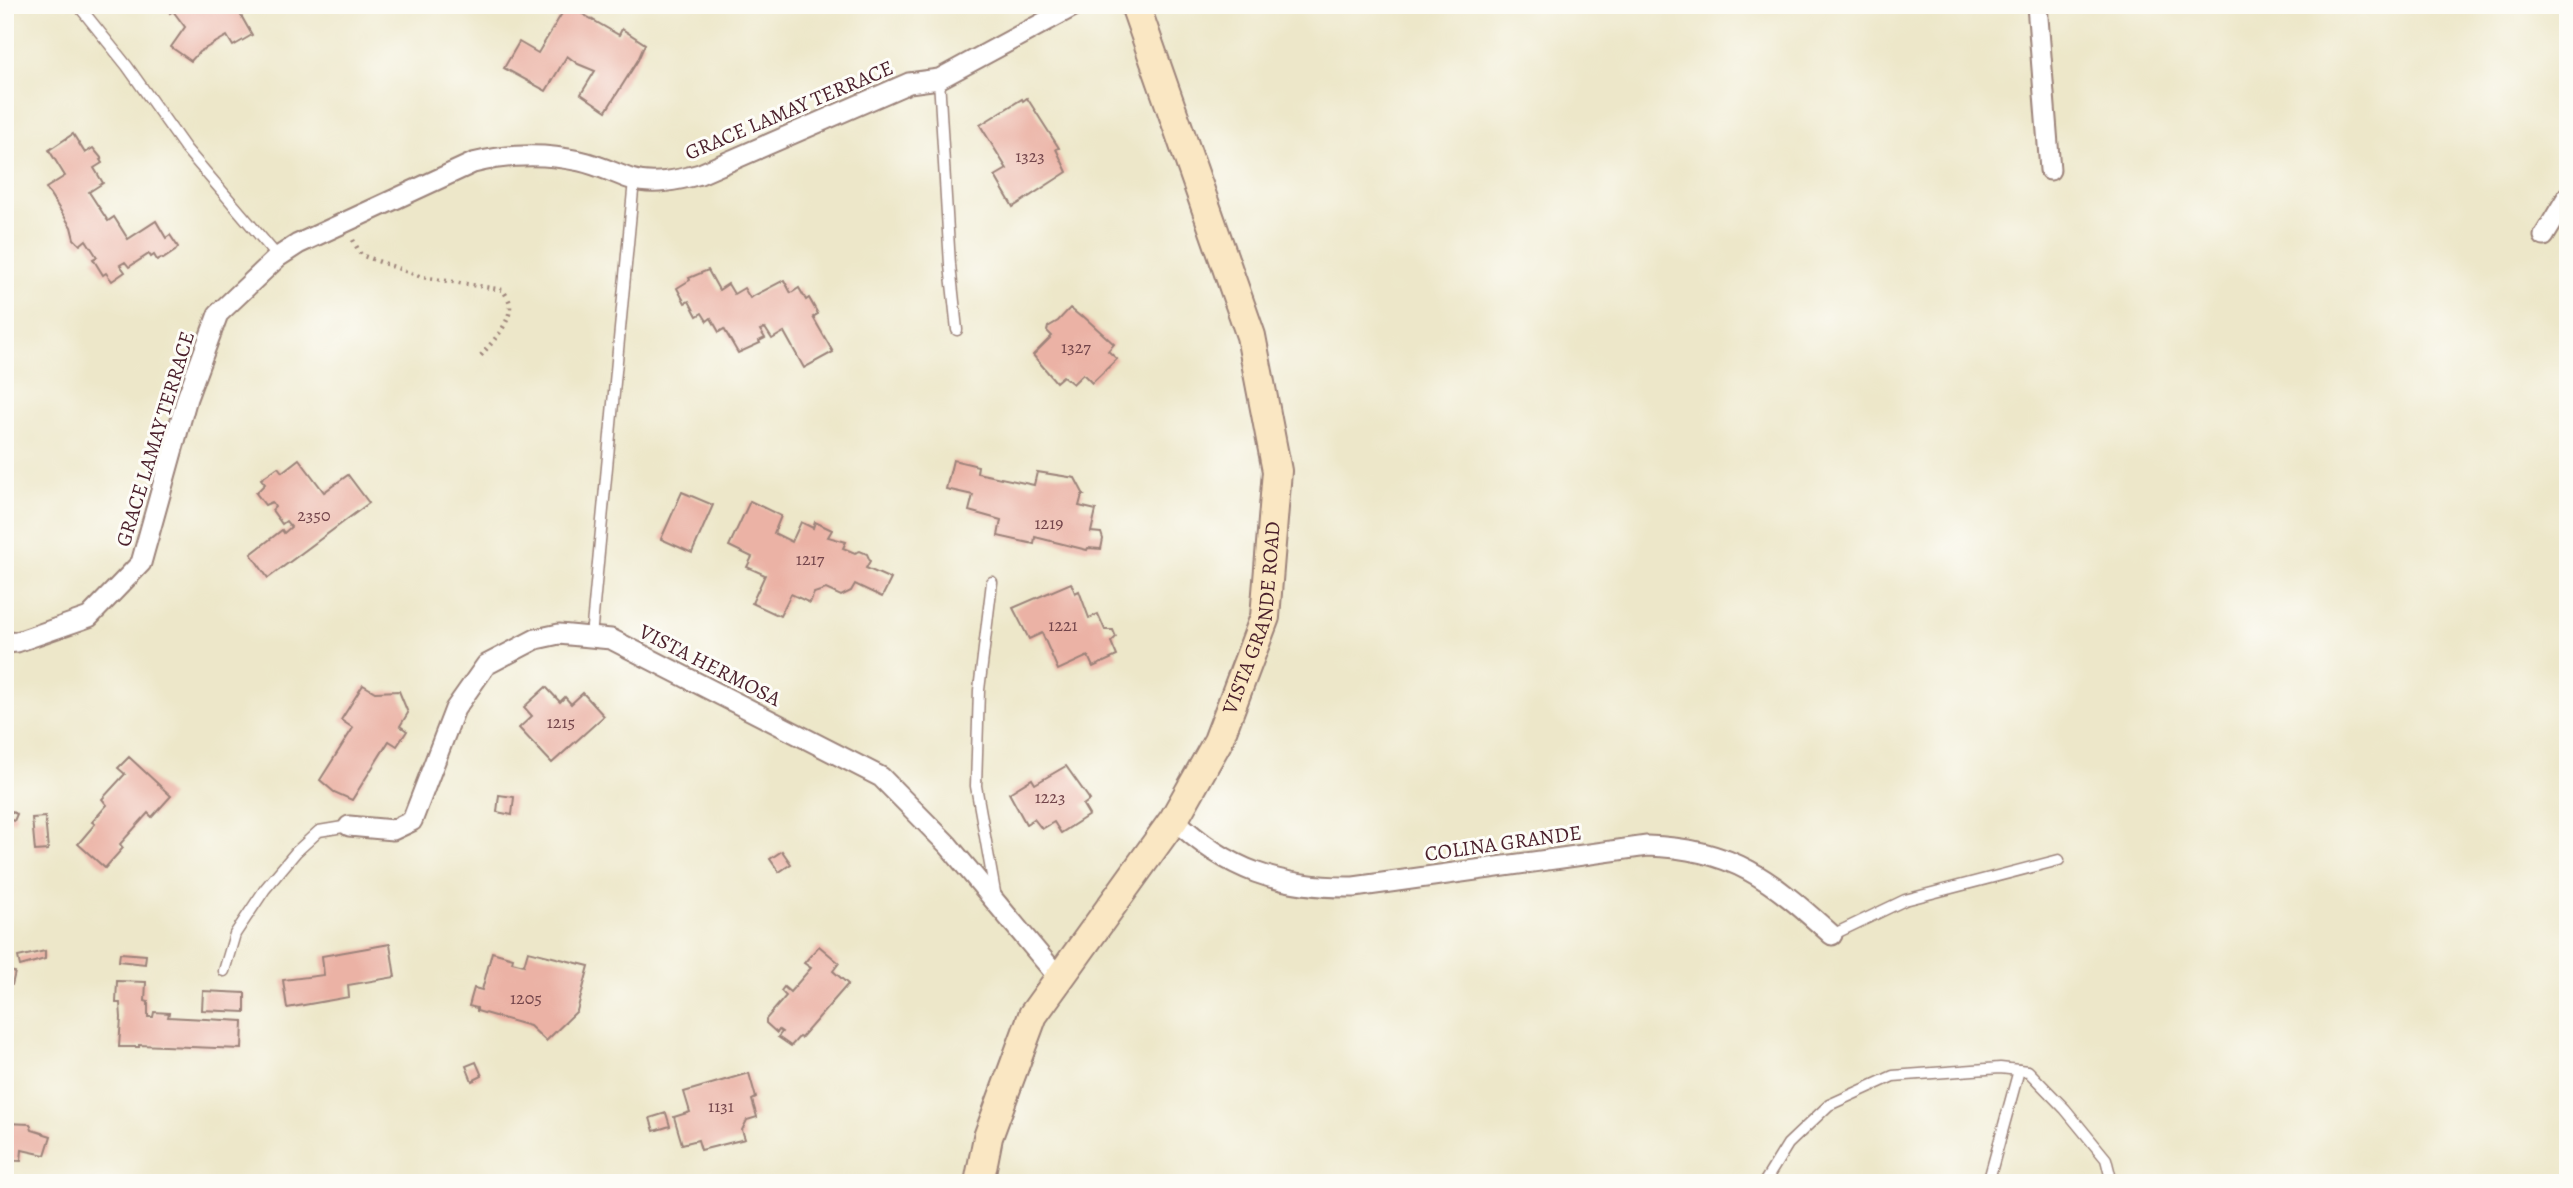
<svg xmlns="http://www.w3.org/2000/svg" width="2573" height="1188" font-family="Alegreya,serif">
<rect width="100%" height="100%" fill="#fdfcf7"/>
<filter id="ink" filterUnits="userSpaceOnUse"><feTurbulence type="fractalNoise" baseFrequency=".0143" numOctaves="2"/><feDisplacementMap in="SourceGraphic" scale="14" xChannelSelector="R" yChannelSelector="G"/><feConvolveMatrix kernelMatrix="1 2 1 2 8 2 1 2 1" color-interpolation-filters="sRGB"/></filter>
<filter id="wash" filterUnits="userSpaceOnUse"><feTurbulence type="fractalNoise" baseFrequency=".00686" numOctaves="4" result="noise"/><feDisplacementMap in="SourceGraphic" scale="28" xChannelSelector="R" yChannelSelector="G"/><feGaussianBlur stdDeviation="1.57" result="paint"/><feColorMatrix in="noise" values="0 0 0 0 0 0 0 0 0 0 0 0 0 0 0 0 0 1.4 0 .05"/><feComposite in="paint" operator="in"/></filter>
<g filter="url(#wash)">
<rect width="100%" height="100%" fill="#ede7c9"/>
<g id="blocks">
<g fill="#ebb2a5">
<polygon points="166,5 235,5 252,35 233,46 227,36 199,52 191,61 171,47 185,27 173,11 170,13"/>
<polygon points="567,5 619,35 622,29 645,44 638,60 606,111 581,94 595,71 578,64 567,56 546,91 504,68 519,42 538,53"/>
<polygon points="1027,98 1059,148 1056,149 1067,172 1013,207 995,176 1007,169 980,125 1022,99 1023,101"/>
<polygon points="73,134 85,153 93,148 102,159 100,160 102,163 94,168 103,183 89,192 108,221 114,217 128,239 156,221 166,238 170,235 178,247 175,251 163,259 161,258 157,260 154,255 151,257 149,254 129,267 125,262 120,265 125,272 112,281 106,273 103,275 93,259 97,257 86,240 80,245 74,239 71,227 46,188 65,176 49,150"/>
<polygon points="708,270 719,290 728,284 734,294 744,288 750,298 784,280 791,293 799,288 806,300 809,298 818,314 813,317 833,352 804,368 784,332 772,339 765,328 760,330 765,338 759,341 760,343 738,353 724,329 719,332 711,318 707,321 702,313 697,316 689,301 685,303 677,288 690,280 689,278"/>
<polygon points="1070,308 1081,317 1083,316 1114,344 1108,351 1117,359 1092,383 1083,374 1073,384 1063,376 1056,382 1033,355 1052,336 1047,331 1048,327 1058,321"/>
<polygon points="299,459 324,492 348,475 369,503 268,578 251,554 282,530 284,533 291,527 286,521 282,524 272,510 275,507 272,502 265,505 256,493 265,484 261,479 278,467 282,472"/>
<polygon points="953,460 978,466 977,473 1034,485 1037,472 1075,478 1084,495 1082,495 1079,506 1096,510 1091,532 1101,533 1103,539 1101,549 1088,548 1087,550 1035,537 1034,544 998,536 1001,520 969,511 973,495 946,489"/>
<polygon points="682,492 713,505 692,553 661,539"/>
<polygon points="750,501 781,516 774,533 792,542 801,522 813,528 815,522 832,530 828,537 846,542 843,548 855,553 860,551 867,554 870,561 866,568 891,579 882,597 855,584 851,591 841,596 826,589 814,593 810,603 791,594 780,616 752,603 765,575 747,567 752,557 729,546"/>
<polygon points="1071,583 1075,593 1079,591 1089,618 1098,614 1105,630 1113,630 1116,637 1111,642 1117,656 1093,667 1088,656 1058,670 1042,633 1029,639 1013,608"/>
<polygon points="363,685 375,692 399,691 408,713 400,726 407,731 397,746 389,741 352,800 334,792 320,780 353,728 341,720"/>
<polygon points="546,687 560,702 565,697 571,704 583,693 604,716 552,763 519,728 532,716 524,707"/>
<polygon points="129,757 171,796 152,817 148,813 120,844 123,848 105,868 78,844 95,824 92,822 107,805 102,799 125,774 118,768"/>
<polygon points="1066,766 1090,800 1083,805 1089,815 1061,833 1054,822 1042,829 1034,819 1026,824 1009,793 1032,779 1035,784"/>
<polygon points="499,795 514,797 512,815 497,812"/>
<polygon points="5,809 17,814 14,821 5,818"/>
<polygon points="45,817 48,850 35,851 32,818"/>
<polygon points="782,851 791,864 779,872 770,859"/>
<polygon points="390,944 395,977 348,985 349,997 287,1008 283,980 324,975 322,956"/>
<polygon points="819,946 839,963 833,971 848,984 801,1038 799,1037 791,1046 778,1037 782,1032 779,1030 777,1033 766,1023 766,1019 786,996 781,991 784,987 790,992 811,968 804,963"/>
<polygon points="45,951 45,959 20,966 18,957"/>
<polygon points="528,951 589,966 577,1011 546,1041 530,1026 477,1011 477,1008 469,1006 474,988 482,990 492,952 513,958 512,962 524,965"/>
<polygon points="5,953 11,953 8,971 15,972 12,985 5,984"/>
<polygon points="120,953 146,955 145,964 119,961"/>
<polygon points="117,981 146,982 145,1001 148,1002 148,1017 153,1017 154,1012 169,1013 168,1017 243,1021 242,1049 139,1045 139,1047 119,1047 121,1018 120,1003 116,1003"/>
<polygon points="203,991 245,993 245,1012 202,1010"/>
<polygon points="476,1062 482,1076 472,1081 466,1066"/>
<polygon points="749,1073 756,1098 752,1100 757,1117 747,1120 742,1130 745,1139 701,1150 698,1140 682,1144 674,1117 690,1112 684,1092"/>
<polygon points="666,1113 670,1126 654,1131 650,1118"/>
<polygon points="5,1123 30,1124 32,1130 51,1136 45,1155 22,1150 21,1161 5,1160"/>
</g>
</g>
</g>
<g filter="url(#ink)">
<use href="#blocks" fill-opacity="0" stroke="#9c837a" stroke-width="2"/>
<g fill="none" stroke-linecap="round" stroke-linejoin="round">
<g stroke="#9c837a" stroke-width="13">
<g id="lane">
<polyline points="78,5 127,66 186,149 278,257"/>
<polyline points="939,79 950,265 957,330"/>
<polyline points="992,582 979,690 976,786 996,898"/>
<polyline points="591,637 634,180"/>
<polyline points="1832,935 1905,900 2059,860"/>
<polyline points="224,971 235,934 265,889 296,852 319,831 349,826"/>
<polyline points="1764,1183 1788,1144 1829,1105 1893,1076 2000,1068 2028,1071 2065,1109 2106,1159 2112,1183"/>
<polyline points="1988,1183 2019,1070"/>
</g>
</g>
<g stroke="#9c837a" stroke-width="23">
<g id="street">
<polyline points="2037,5 2050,170"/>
<polyline points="2544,236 2568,196"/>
<path d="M 5,643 L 17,642 L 89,617 L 141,563 L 187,398 L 218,314 L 278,257 L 298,244 L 473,163 C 509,154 544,153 580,161 C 598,165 614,173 631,179 C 653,186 679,180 700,174 L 909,83 L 939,79 L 1076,5"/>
<path d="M 1174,819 C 1227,870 1280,888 1354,887 L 1647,846 C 1733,848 1771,880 1832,935"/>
<polyline points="349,826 393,830 412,821 455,709 486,665 536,639 559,634 611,639 881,777 948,845 1059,978"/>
</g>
</g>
<g stroke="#9c837a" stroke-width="32">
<g id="secondary">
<path id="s1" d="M 979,1183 L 988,1137 L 1033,1015 L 1174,819 L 1218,741 L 1265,617 L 1277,471 L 1251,336 L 1135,5"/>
</g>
</g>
<path stroke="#9c837a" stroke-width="4.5" stroke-dasharray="2 5" stroke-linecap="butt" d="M 353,240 L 361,255 L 422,277 L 503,290 C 505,294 510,300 510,305 C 511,325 489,345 478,359"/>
<use href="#lane" stroke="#fff" stroke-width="10"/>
<use href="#street" stroke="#fff" stroke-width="19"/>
<use href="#secondary" stroke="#fae7c3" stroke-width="28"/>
</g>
</g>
<g text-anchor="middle" stroke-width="6" stroke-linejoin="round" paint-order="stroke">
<g font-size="18" fill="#72444a">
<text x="1030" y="162">1323</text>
<text x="1076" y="353">1327</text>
<text x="314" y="521">2350</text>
<text x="1049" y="529">1219</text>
<text x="810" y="565">1217</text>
<text x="1063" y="631">1221</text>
<text x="561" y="728">1215</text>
<text x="1050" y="803">1223</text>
<text x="526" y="1004">1205</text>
<text x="721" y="1112">1131</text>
</g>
<g font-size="21" fill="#4a1f2b" stroke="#fdfcf7">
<text transform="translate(789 110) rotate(-23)" y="7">GRACE LAMAY TERRACE</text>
<text transform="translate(155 439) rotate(-73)" y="7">GRACE LAMAY TERRACE</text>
<text dy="7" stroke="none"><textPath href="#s1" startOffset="637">VISTA GRANDE ROAD</textPath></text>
<text transform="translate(710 665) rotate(27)" y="7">VISTA HERMOSA</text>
<text transform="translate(1503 843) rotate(-8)" y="7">COLINA GRANDE</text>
</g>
</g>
<rect width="2573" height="1188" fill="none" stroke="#fdfcf7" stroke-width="28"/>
</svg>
